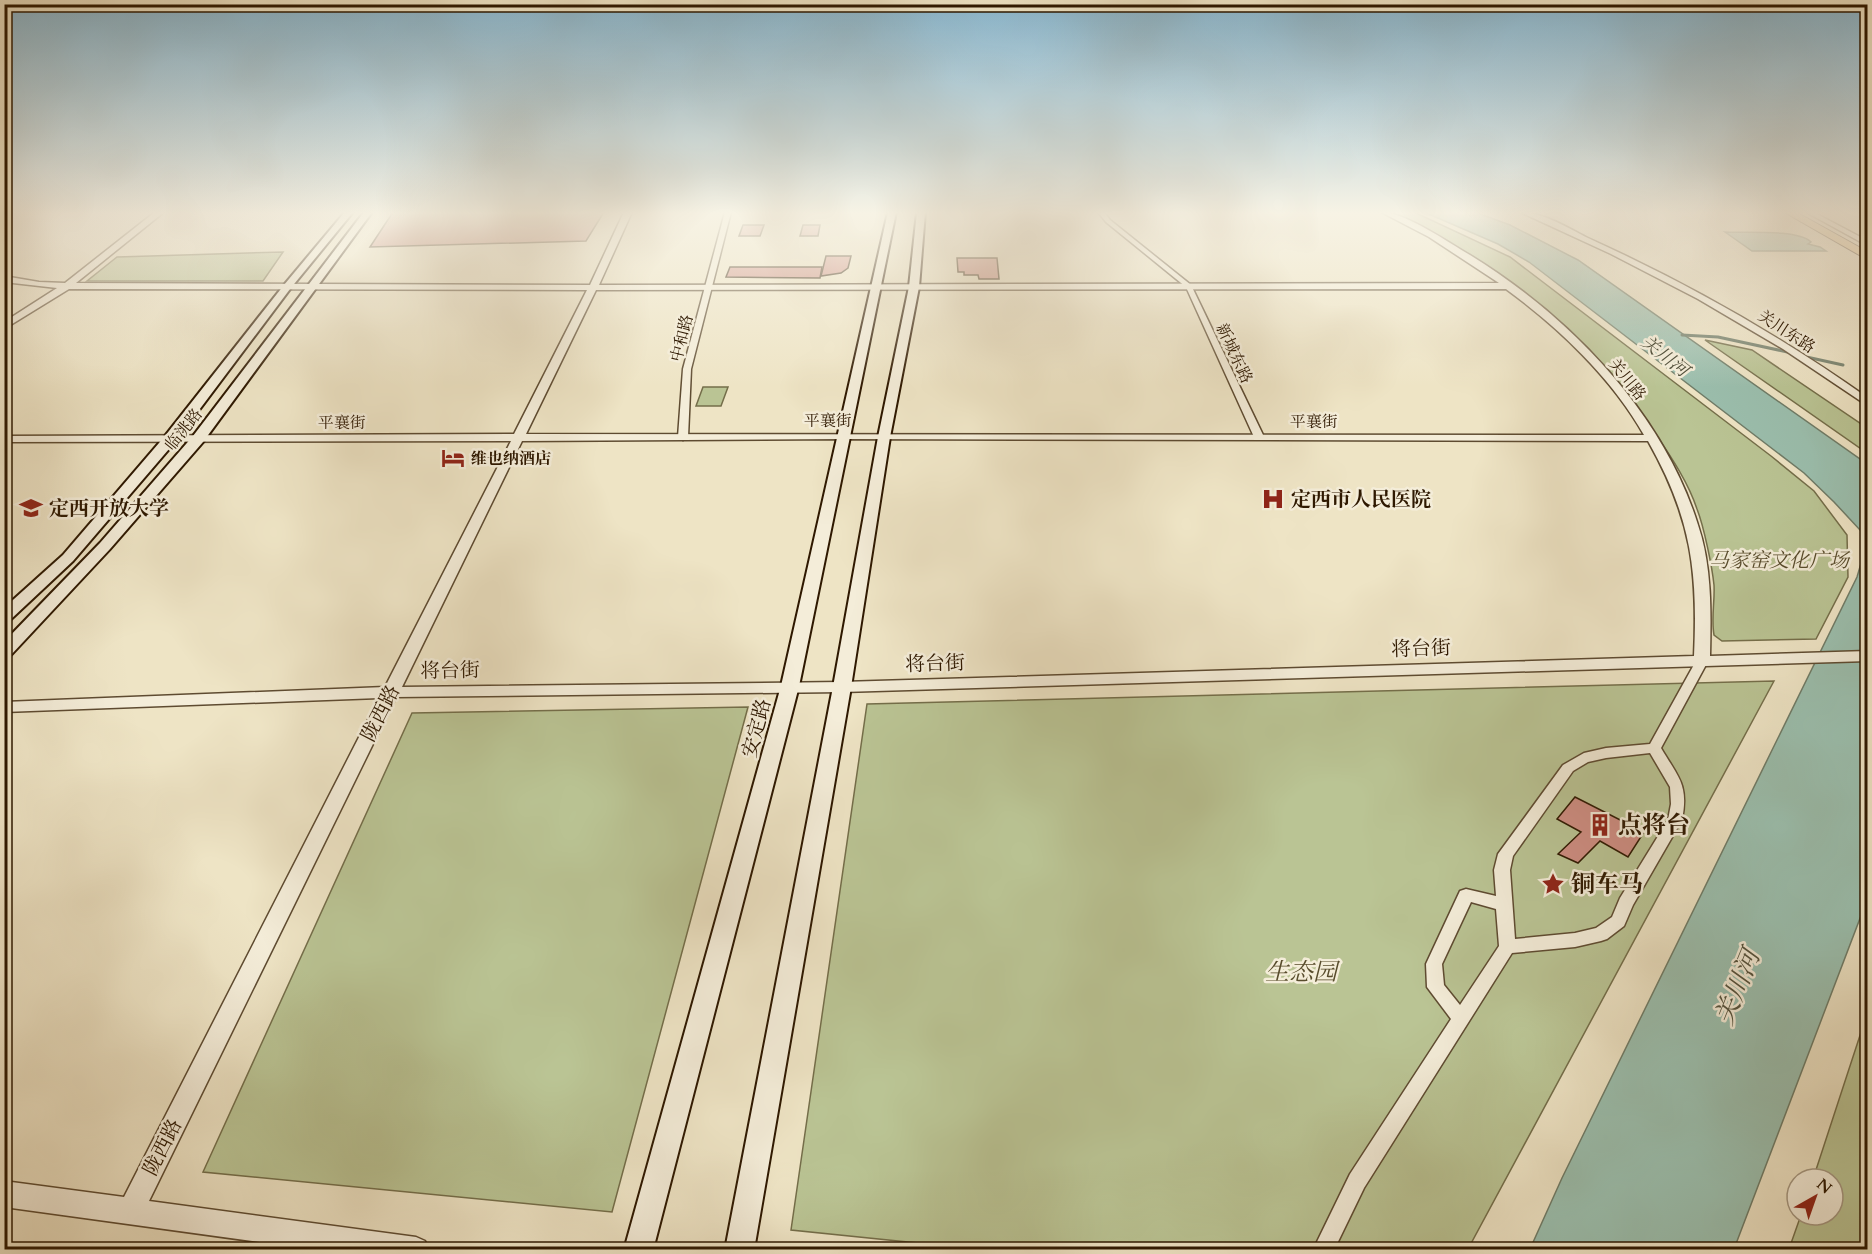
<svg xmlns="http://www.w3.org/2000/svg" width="1872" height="1254" font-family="Cardo,'Noto Serif SC',serif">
<rect width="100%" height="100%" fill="#eee4c5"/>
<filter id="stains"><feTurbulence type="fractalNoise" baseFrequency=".00333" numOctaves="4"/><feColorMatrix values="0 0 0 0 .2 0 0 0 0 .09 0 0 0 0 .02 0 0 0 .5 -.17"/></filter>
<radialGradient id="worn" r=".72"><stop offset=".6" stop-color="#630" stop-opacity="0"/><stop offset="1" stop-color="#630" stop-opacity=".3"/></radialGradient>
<g fill="#bac494" stroke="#746e4a" stroke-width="1.5">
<path d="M 1388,212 L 1414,212 L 1510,257 L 1771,456 L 1814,491 L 1847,535 L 1848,577 L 1816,639 L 1722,641 L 1714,635 C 1711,618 1715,601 1714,585 C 1712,566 1704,527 1697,509 C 1688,482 1671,457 1655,433 C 1589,336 1496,260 1388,212 Z"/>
<polygon points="283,252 263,281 87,281 117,257"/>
<polygon points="1705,340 1752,350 1867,428 1867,453"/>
<polygon points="703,387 728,387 721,406 696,406"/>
<polygon points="1774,681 1468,1249 986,1250 791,1230 867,704"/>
<polygon points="748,707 612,1212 203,1172 412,713"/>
<polygon points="1867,1014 1867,1249 1789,1249 1801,1215 1833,1215 1833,1179 1813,1179"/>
</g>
<g fill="#9bbfae" stroke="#6f7c68" stroke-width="1.5">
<polygon points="1424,212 1475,212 1510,225 1578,260 1867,464 1867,900 1734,1249 1530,1249 1562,1178 1857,577 1865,550 1861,531 1834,502 1804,473 1529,262 1498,244"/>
<path d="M 1725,232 C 1744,233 1798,229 1811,242 L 1808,244 L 1820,247 L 1826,251 L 1752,251 Z"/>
</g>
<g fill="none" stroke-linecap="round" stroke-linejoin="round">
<g stroke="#6f7c68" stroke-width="3">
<polyline points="1682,335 1718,337 1792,353"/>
<polyline points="1802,356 1843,365"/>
</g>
</g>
<g fill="#cf8e84" stroke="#2e1800" stroke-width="1.5">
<polygon points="393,212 604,212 586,241 370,247"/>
<polygon points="743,225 764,225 760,236 739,236"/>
<polygon points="803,225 820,225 818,236 800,236"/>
<polygon points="826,256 851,256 848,268 841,273 821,276"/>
<polygon points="957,258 997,258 999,279 979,279 978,275 964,275 964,272 958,272"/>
<polygon points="730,267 822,267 820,278 726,277"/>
<polygon points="1575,797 1644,832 1628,857 1600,841 1578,863 1558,854 1581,832 1557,819"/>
</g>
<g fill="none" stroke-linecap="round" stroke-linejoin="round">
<g stroke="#5e4b31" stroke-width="3">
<g id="minor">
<polygon points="725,212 731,212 691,369 688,437 683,440 678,437 683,369"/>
<polygon points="1098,212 1104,212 1110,220 1191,285 1264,437 1262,439 1256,439 1254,437 1186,287 1106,222"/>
<polygon points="1806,212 1813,212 1868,241 1868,246"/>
<path d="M 1702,657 L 1708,661 L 1661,748 C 1678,777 1689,784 1682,820 L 1633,905 L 1624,926 L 1607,939 L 1601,941 L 1575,947 L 1512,953 L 1364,1188 L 1334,1250 L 1313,1250 L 1350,1174 L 1451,1019 L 1427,987 L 1426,964 L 1460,891 L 1466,889 L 1496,896 L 1494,870 L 1498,854 L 1563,765 L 1584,753 L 1606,748 L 1650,744 L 1696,661 ZM 1650,753 L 1670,787 L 1671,804 L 1668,820 L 1620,898 L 1612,917 L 1596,928 L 1575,933 L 1515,939 L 1510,870 L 1513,856 L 1573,771 L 1588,762 L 1606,758 ZM 1471,902 L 1496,909 L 1499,946 L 1460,1005 L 1444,985 L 1442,964 Z"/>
</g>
</g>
<g stroke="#5e4b31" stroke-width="3">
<g id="tertiary">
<path d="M 155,212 L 164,212 L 76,283 L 590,285 L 624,212 L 632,212 L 599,285 L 1499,283 L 1429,237 L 1381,212 C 1405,212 1449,243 1470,255 C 1569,316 1663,412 1698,525 C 1712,566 1711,613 1710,656 L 1868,651 L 1868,661 L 842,692 L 396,697 L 149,1201 L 416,1237 L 425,1241 L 429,1250 L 317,1250 L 4,1207 L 4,1181 L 124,1197 L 379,698 L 4,712 L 4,702 L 385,687 L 511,441 L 4,442 L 4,436 L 514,434 L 587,290 L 69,289 L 4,329 L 4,322 L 57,288 L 4,282 L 4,276 L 39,282 L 65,283 ZM 1506,289 C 1558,327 1612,378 1644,435 L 526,434 L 596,290 ZM 845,439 L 1648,441 C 1691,517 1698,570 1694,656 L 842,682 L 402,687 L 522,441 Z"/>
<path d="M 1520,212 C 1543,212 1568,228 1588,238 C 1687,283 1779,335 1868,398 L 1868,406 L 1783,349 L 1698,299 L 1611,254 Z"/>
</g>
</g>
<g stroke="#2e1800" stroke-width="4">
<g id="secondary">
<polygon points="345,212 353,212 290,289 175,442 73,561 10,620 4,622 4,608 63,555 165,436 284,285"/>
<polygon points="364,212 372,212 203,442 110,549 10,656 4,657 4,642 100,543 193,436"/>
<polygon points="888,212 896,212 799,686 653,1250 624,1250 781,686"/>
<polygon points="917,212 925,212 919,287 890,437 851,687 754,1250 725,1250 833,687 878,437 909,287"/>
</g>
</g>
<g stroke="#2e1800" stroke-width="2">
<polygon id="primary" points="1784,212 1796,212 1868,252 1868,260"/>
</g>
<use href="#minor" fill="#f4edd9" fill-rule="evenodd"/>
<use href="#tertiary" fill="#f4edd9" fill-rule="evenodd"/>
<use href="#secondary" fill="#f4edd9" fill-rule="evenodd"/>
<use href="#primary" fill="#e7c282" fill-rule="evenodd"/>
</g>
<linearGradient id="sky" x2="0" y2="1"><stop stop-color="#89b8d1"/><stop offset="0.55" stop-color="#f7f3e5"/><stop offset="1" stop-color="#f7f3e5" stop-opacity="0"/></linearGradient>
<rect width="1872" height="387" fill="url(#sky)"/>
<defs>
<g id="hotel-bare" transform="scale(1.8)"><path d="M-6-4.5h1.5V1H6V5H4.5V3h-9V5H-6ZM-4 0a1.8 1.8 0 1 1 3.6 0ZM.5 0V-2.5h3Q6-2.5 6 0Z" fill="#8f2418" stroke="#f4edd9" stroke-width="2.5" paint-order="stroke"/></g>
<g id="hospital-bare" transform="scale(1.8)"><path d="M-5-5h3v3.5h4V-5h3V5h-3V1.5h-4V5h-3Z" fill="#8f2418" stroke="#f4edd9" stroke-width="2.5" paint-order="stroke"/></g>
<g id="school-bare" transform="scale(1.8)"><path d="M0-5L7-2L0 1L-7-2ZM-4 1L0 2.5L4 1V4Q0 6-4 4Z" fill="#8f2418" stroke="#f4edd9" stroke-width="2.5" paint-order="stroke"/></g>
<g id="building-bare" transform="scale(1.8)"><path d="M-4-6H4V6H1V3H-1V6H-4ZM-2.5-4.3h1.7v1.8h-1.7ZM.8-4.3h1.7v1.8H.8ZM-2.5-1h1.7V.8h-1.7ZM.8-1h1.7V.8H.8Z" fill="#8f2418" stroke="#f4edd9" stroke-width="2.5" paint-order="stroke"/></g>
<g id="sight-bare" transform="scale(1.8)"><path d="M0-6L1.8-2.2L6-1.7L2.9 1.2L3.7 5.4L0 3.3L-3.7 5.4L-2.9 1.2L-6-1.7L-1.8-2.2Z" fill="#8f2418" stroke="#f4edd9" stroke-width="2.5" paint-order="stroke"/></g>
</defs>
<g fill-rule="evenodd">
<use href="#hotel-bare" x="453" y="458"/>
<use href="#hospital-bare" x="1273" y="499"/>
<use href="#school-bare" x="31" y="508"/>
<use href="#building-bare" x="1600" y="825"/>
<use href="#sight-bare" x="1553" y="884"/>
</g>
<g text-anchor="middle" stroke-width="5" stroke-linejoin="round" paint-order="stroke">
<g font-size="16" fill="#2e1800" stroke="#f4edd9">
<text transform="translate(1787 331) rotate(33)" y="6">关川东路</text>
<text transform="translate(681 338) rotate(-76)" y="6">中和路</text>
<text transform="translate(1235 353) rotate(65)" y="6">新城东路</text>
<text transform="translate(1628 379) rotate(51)" y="6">关川路</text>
<text x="828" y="426">平襄街</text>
<text x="1314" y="427">平襄街</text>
<text x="342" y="428">平襄街</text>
<text transform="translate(183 429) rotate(-51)" y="6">临洮路</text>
</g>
<g font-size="16" font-weight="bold" fill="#2e1800" stroke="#f4edd9" text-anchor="start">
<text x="471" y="464">维也纳酒店</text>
</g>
<g font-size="18" font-style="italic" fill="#54523d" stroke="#f4edd9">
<text transform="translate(1665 356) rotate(38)" y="6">关川河</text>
</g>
<g font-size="20" font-weight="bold" fill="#2e1800" stroke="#f4edd9" text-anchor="start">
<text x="1291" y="506">定西市人民医院</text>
<text x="49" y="515">定西开放大学</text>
</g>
<g font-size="20" font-style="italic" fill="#584c2c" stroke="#f4edd9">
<text x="1779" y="567">马家窑文化广场</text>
</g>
<g font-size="20" fill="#2e1800" stroke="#f4edd9">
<text transform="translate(1421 648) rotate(-2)" y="7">将台街</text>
<text transform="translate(935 663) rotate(-2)" y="7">将台街</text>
<text transform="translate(450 670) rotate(-1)" y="7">将台街</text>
<text transform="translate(380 713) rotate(-63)" y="7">陇西路</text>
<text transform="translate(756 728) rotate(-75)" y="7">安定路</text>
<text transform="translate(162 1147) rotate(-63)" y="7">陇西路</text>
</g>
<g font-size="24" font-weight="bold" fill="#2e1800" stroke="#f4edd9" text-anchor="start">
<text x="1618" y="833">点将台</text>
<text x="1571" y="892">铜车马</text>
</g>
<g font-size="24" font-style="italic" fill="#584c2c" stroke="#f4edd9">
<text x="1301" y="980">生态园</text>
</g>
<g font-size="26" font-style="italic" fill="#54523d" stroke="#f4edd9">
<text transform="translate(1737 987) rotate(-68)" y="9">关川河</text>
</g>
</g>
<rect width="1872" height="1254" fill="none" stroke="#eee4c5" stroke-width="24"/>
<rect x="6" y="6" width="1860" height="1242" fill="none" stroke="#2e1800" stroke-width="3"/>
<rect x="12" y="12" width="1848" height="1230" fill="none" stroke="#2e1800" stroke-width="1.5"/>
<g transform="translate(1815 1197) rotate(40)"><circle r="28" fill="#f4edd9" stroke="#a59882" stroke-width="1.5"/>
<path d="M0-4.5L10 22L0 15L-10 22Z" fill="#8f2418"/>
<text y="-9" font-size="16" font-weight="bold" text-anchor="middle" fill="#2e1800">N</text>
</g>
<rect width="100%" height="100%" filter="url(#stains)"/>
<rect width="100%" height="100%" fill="url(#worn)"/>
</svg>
